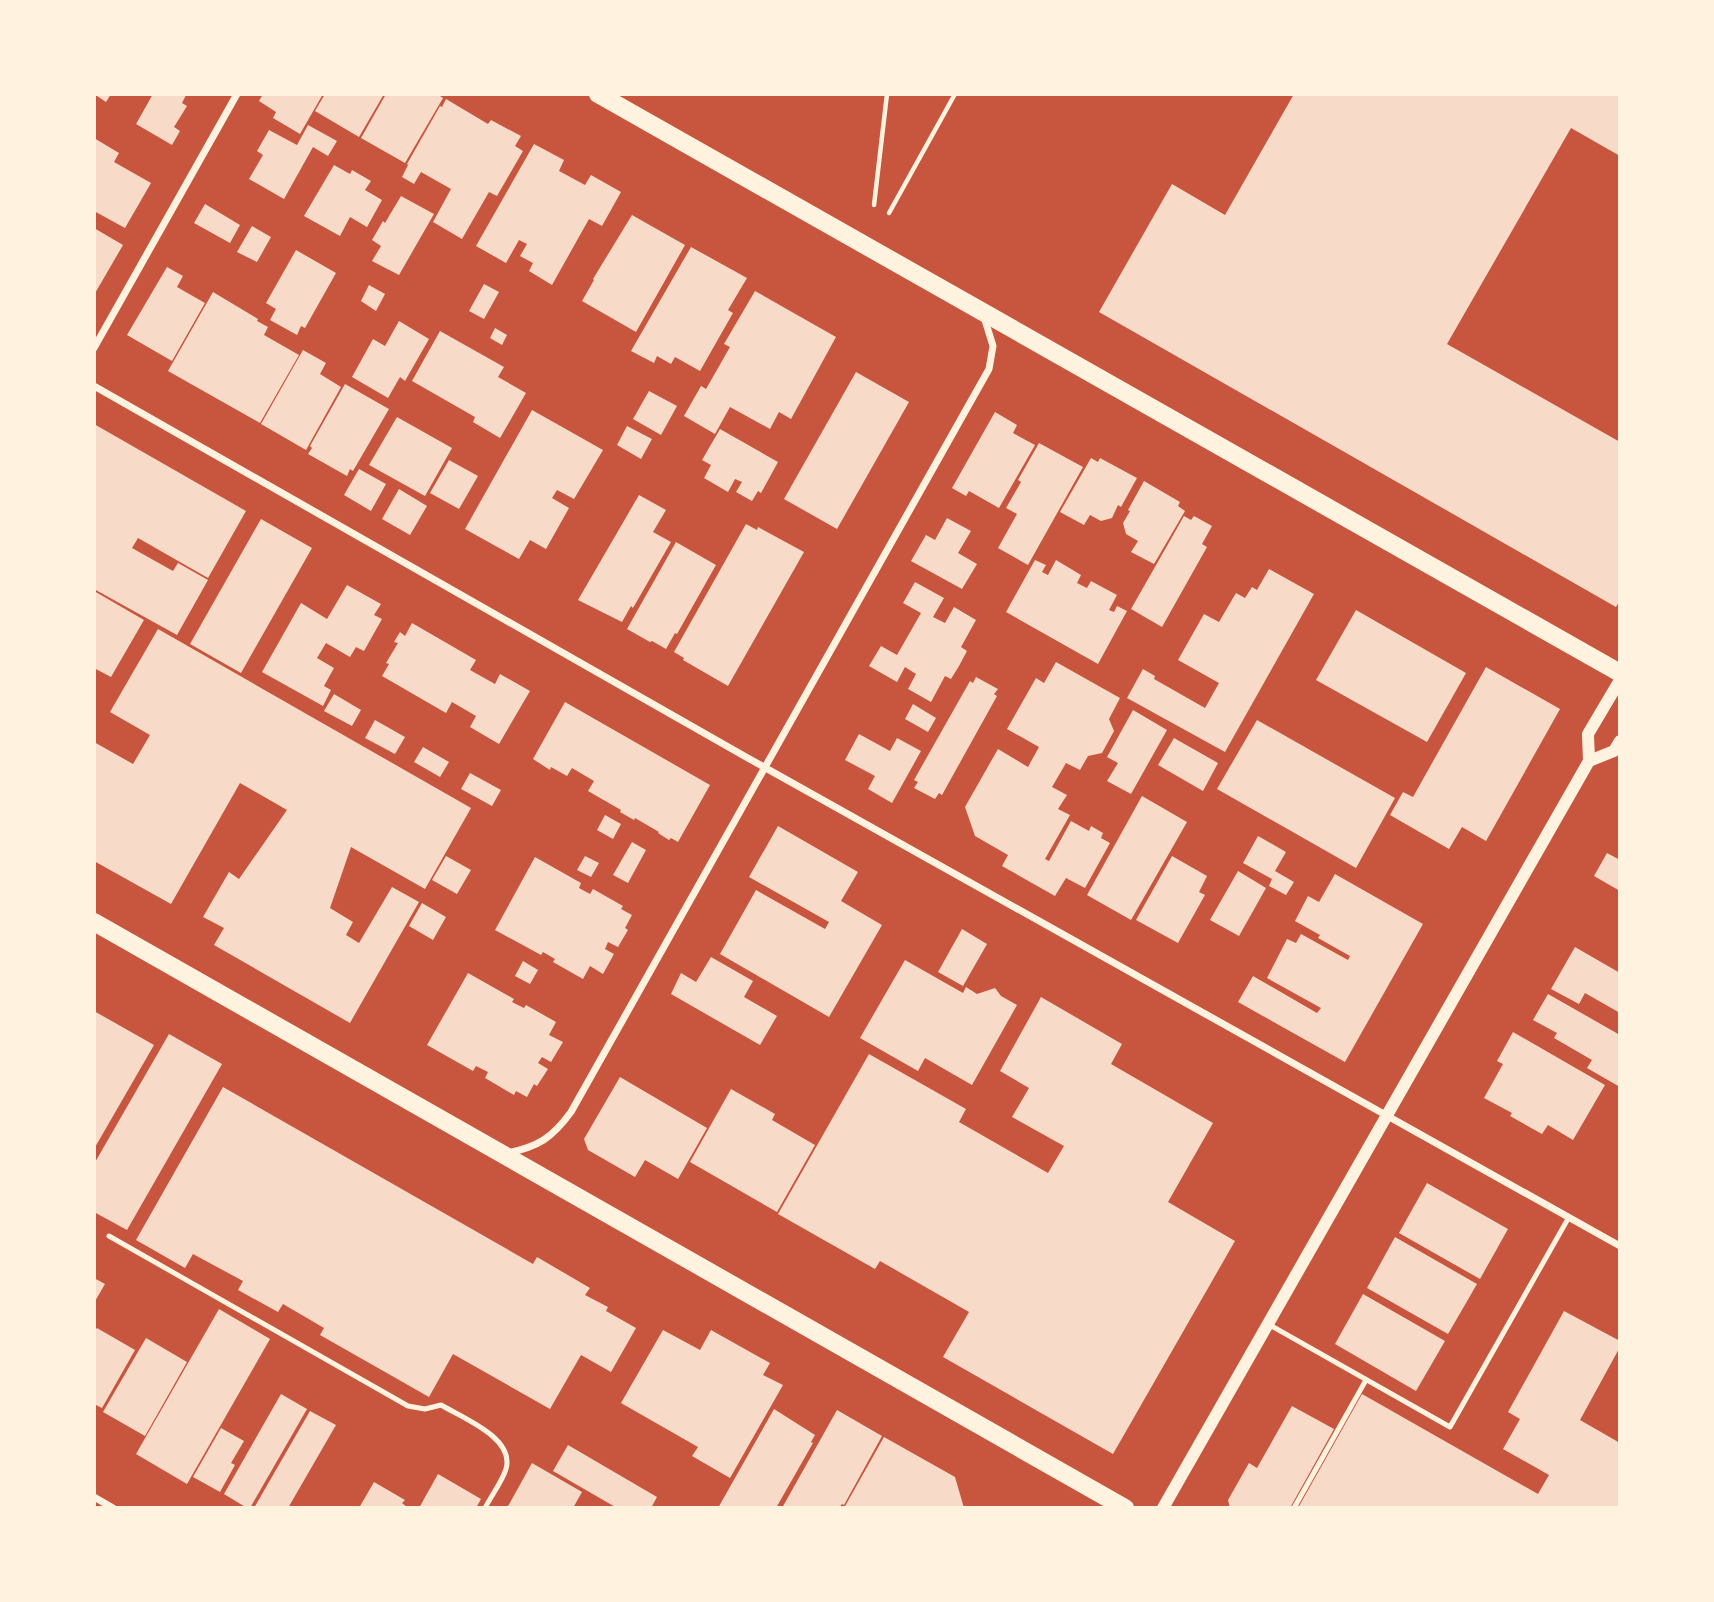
<svg xmlns="http://www.w3.org/2000/svg" width="1714" height="1602" font-family="'PT Sans',sans-serif">
<rect width="100%" height="100%" fill="#c8553d"/>
<g fill="#f7dbc8">
<polygon points="94,94 111,94 106,102"/>
<polygon points="153,94 186,95 182,103 187,106 174,127 180,131 172,145 136,124"/>
<polygon points="263,94 323,94 300,134 273,118 276,112 259,101"/>
<polygon points="325,94 384,94 359,137 315,111"/>
<polygon points="386,94 437,94 443,98 405,163 361,138"/>
<polygon points="1294,94 1620,94 1620,156 1571,128 1447,344 1620,442 1620,600 1616,607 1099,312 1172,184 1225,215"/>
<polygon points="446,99 488,124 491,120 521,136 515,146 523,151 497,196 489,192 462,239 433,222 451,189 421,172 414,184 402,177 408,165 407,164 440,106 442,107"/>
<polygon points="308,125 337,141 328,156 313,147 284,199 249,179 263,155 257,151 269,130 297,145"/>
<polygon points="94,138 119,153 114,162 151,183 125,228 94,211"/>
<polygon points="534,144 564,160 559,171 585,185 591,175 621,192 602,226 589,219 552,285 529,271 533,263 520,256 527,244 519,240 506,263 476,246"/>
<polygon points="334,165 350,174 352,170 371,181 365,190 382,200 367,227 350,217 340,236 304,216"/>
<polygon points="401,196 434,214 399,275 372,261 381,246 372,240 383,221 385,223"/>
<polygon points="205,204 240,225 230,243 194,223"/>
<polygon points="632,215 685,245 636,332 582,301 594,280 593,279"/>
<polygon points="252,226 271,237 257,262 237,252"/>
<polygon points="94,228 123,245 94,295"/>
<polygon points="691,247 747,278 728,310 733,313 700,371 675,357 671,364 657,356 654,363 631,351"/>
<polygon points="296,250 336,273 305,328 301,326 297,335 270,320 276,309 266,303"/>
<polygon points="167,267 183,276 177,287 205,303 172,361 127,335"/>
<polygon points="484,284 499,292 484,319 469,311"/>
<polygon points="369,285 385,294 376,311 361,301"/>
<polygon points="755,291 836,337 791,419 779,412 770,429 730,407 715,434 684,416 701,386 706,389 730,347 724,344"/>
<polygon points="213,292 258,319 257,321 268,327 264,335 299,355 260,423 168,371"/>
<polygon points="399,321 429,339 405,381 400,377 388,398 352,377 373,339 385,346"/>
<polygon points="495,328 507,335 502,345 490,338"/>
<polygon points="440,331 504,367 498,377 526,393 500,438 473,422 475,417 412,381"/>
<polygon points="303,350 326,363 320,374 341,387 306,450 261,424"/>
<polygon points="856,372 909,402 837,529 784,499"/>
<polygon points="345,384 389,409 353,471 350,469 347,476 308,454 312,448 310,446"/>
<polygon points="649,391 677,406 661,435 633,419"/>
<polygon points="532,410 603,450 574,499 557,490 552,498 569,508 546,549 530,540 519,559 465,529"/>
<polygon points="995,412 1017,425 1013,433 1035,445 999,508 969,491 966,496 952,488"/>
<polygon points="397,417 452,448 425,496 369,465"/>
<polygon points="94,424 246,511 208,578 138,538 132,548 173,571 178,563 208,580 177,635 94,589"/>
<polygon points="627,426 652,439 641,459 617,445"/>
<polygon points="720,429 778,462 761,493 758,491 752,501 736,492 742,482 735,479 728,492 704,478 711,465 702,460"/>
<polygon points="1039,443 1083,467 1028,565 998,548 1017,514 1006,508 1021,482 1018,480"/>
<polygon points="1091,458 1098,462 1100,458 1137,478 1121,507 1118,505 1112,518 1101,521 1090,515 1084,525 1060,512"/>
<polygon points="449,460 478,476 459,509 430,493"/>
<polygon points="359,469 386,484 371,511 344,495"/>
<polygon points="1144,481 1180,502 1178,506 1185,511 1154,564 1131,552 1138,541 1126,534 1123,523 1130,511 1128,510"/>
<polygon points="399,489 427,506 410,535 382,519"/>
<polygon points="639,495 666,510 653,532 671,542 633,608 631,606 622,622 578,600"/>
<polygon points="1184,516 1191,520 1194,516 1212,526 1202,544 1207,547 1162,627 1131,609"/>
<polygon points="947,518 971,531 958,553 977,564 962,589 911,561 926,535 935,540"/>
<polygon points="261,519 312,548 241,673 190,644"/>
<polygon points="746,524 757,530 758,527 804,552 728,686 683,660 684,658 674,652"/>
<polygon points="676,542 716,565 677,634 675,633 666,649 652,641 650,642 627,629"/>
<polygon points="1035,560 1046,565 1042,572 1048,575 1056,560 1081,575 1077,583 1087,588 1091,581 1117,595 1109,610 1114,612 1117,606 1127,611 1098,664 1006,612"/>
<polygon points="1269,569 1314,594 1225,752 1127,698 1143,669 1155,676 1154,679 1205,708 1219,683 1178,660 1204,614 1219,622 1236,593 1245,598 1252,587 1257,590"/>
<polygon points="915,582 944,598 933,617 945,623 954,607 976,620 961,647 967,651 959,666 951,679 945,676 931,702 908,689 916,674 905,667 897,682 869,666 881,646 897,655 921,613 903,603"/>
<polygon points="347,585 381,604 374,615 382,619 364,651 356,647 350,657 326,643 317,658 334,668 324,686 331,690 323,706 262,672 301,603 327,619"/>
<polygon points="94,591 144,620 111,677 94,668"/>
<polygon points="1356,610 1466,673 1427,742 1316,680"/>
<polygon points="412,623 476,660 470,670 495,684 500,674 530,691 499,744 470,727 476,716 452,702 446,713 382,676 389,664 386,663 398,643 394,642 400,632 405,636"/>
<polygon points="158,629 471,808 425,889 351,847 330,908 353,922 346,935 359,943 392,887 419,902 350,1023 214,945 224,928 203,917 229,872 239,879 287,810 240,783 171,904 94,861 94,742 133,764 150,735 110,712"/>
<polygon points="1056,662 1120,698 1109,719 1114,731 1102,753 1088,756 1080,770 1066,763 1052,787 1067,795 1058,809 1070,815 1045,859 1049,861 1071,821 1089,831 1091,826 1103,833 1101,838 1110,843 1085,888 1066,878 1055,896 1002,866 1008,855 975,836 965,807 998,749 1028,767 1039,747 1007,729 1036,678 1044,683"/>
<polygon points="1486,667 1560,709 1486,841 1462,827 1449,849 1390,815 1403,792 1413,797"/>
<polygon points="976,677 998,689 994,694 997,696 942,795 939,793 935,799 914,788 918,782 914,780 970,681 973,683"/>
<polygon points="334,694 361,710 352,726 324,711"/>
<polygon points="565,702 710,785 678,842 671,838 669,840 658,833 659,832 635,818 634,820 620,812 621,810 588,791 594,781 572,768 567,776 551,767 550,770 533,759"/>
<polygon points="913,704 936,718 928,732 905,719"/>
<polygon points="1133,710 1167,730 1131,794 1107,781 1118,763 1107,757"/>
<polygon points="375,720 405,737 395,754 365,738"/>
<polygon points="1257,720 1395,798 1356,868 1217,789"/>
<polygon points="859,734 890,751 897,738 921,751 892,803 868,789 875,776 845,760"/>
<polygon points="1174,738 1218,763 1203,791 1158,765"/>
<polygon points="423,747 449,762 440,777 414,762"/>
<polygon points="470,773 501,790 492,806 461,789"/>
<polygon points="1142,796 1187,822 1131,920 1087,895"/>
<polygon points="605,815 621,824 613,839 597,830"/>
<polygon points="778,826 858,872 841,901 882,925 829,1017 720,954 756,890 825,929 829,922 749,877"/>
<polygon points="1258,836 1286,852 1275,871 1294,882 1286,895 1269,886 1272,879 1243,863"/>
<polygon points="632,842 646,850 628,883 613,875"/>
<polygon points="1607,853 1620,860 1620,891 1594,876"/>
<polygon points="446,856 471,870 457,894 432,880"/>
<polygon points="585,856 599,863 591,877 577,870"/>
<polygon points="1172,856 1207,876 1199,892 1205,895 1178,943 1136,920"/>
<polygon points="535,857 581,883 579,888 590,894 593,889 623,906 621,909 632,915 625,928 628,930 618,947 608,942 605,949 614,954 603,974 590,966 583,979 553,962 555,959 543,952 541,955 495,930"/>
<polygon points="1238,871 1266,888 1239,936 1210,920"/>
<polygon points="1335,874 1423,924 1345,1062 1238,1002 1253,976 1317,1013 1321,1008 1267,978 1287,939 1296,943 1301,934 1348,960 1350,956 1318,938 1320,935 1295,921 1308,896 1319,902"/>
<polygon points="422,903 446,917 433,940 409,926"/>
<polygon points="962,929 987,944 963,986 938,972"/>
<polygon points="1575,947 1620,973 1620,1013 1585,993 1579,1004 1551,989"/>
<polygon points="711,957 753,981 744,997 777,1016 760,1045 671,994 681,973 696,982"/>
<polygon points="905,960 963,993 966,987 977,994 995,988 1001,996 1017,1005 972,1085 925,1058 918,1071 860,1038"/>
<polygon points="523,961 538,970 530,984 515,976"/>
<polygon points="468,973 514,999 512,1002 524,1008 526,1005 556,1022 549,1035 563,1042 551,1062 542,1057 538,1063 548,1069 537,1086 534,1084 527,1097 516,1091 514,1095 485,1078 488,1072 476,1066 473,1071 427,1045"/>
<polygon points="1548,994 1620,1035 1620,1087 1587,1068 1592,1060 1554,1038 1557,1033 1533,1020"/>
<polygon points="1041,997 1122,1044 1111,1064 1213,1123 1168,1202 1235,1241 1113,1454 943,1357 969,1312 880,1261 875,1269 778,1214 869,1054 966,1109 959,1122 1048,1173 1064,1146 1012,1117 1029,1088 1000,1071"/>
<polygon points="94,1011 154,1045 94,1149"/>
<polygon points="1513,1032 1605,1085 1573,1140 1548,1125 1542,1134 1510,1116 1512,1113 1484,1098 1503,1064 1497,1061"/>
<polygon points="169,1034 222,1064 127,1230 94,1212 94,1164"/>
<polygon points="620,1077 707,1128 678,1179 645,1160 635,1177 588,1150 584,1139"/>
<polygon points="223,1087 533,1264 537,1257 590,1288 585,1295 608,1307 606,1311 636,1328 611,1372 581,1355 550,1409 453,1354 429,1397 320,1335 324,1328 283,1304 278,1312 238,1290 243,1281 193,1254 185,1268 136,1240"/>
<polygon points="731,1089 775,1114 772,1120 815,1145 777,1212 690,1162"/>
<polygon points="1427,1183 1508,1229 1480,1279 1399,1233"/>
<polygon points="1395,1237 1477,1284 1448,1334 1367,1288"/>
<polygon points="94,1278 105,1284 94,1303"/>
<polygon points="1363,1294 1445,1341 1416,1391 1335,1344"/>
<polygon points="219,1309 270,1339 187,1484 136,1454"/>
<polygon points="1564,1311 1620,1341 1620,1347 1580,1420 1620,1443 1620,1508 1298,1508 1362,1394 1538,1494 1549,1475 1503,1449 1520,1419 1508,1412"/>
<polygon points="97,1328 135,1350 102,1408 94,1404 94,1332"/>
<polygon points="663,1330 700,1350 711,1330 770,1363 763,1375 783,1385 730,1478 692,1456 698,1447 621,1403"/>
<polygon points="146,1338 187,1362 145,1436 103,1412"/>
<polygon points="281,1394 307,1409 250,1508 247,1508 224,1494"/>
<polygon points="1292,1406 1334,1429 1290,1508 1230,1508 1228,1500 1249,1463 1257,1468"/>
<polygon points="774,1409 815,1435 811,1442 813,1443 776,1508 718,1508"/>
<polygon points="837,1410 882,1436 844,1505 842,1504 839,1508 782,1508"/>
<polygon points="310,1411 336,1425 288,1508 254,1508"/>
<polygon points="221,1428 244,1441 231,1463 235,1465 220,1492 193,1477"/>
<polygon points="884,1437 955,1477 964,1508 844,1508"/>
<polygon points="568,1445 657,1497 651,1508 617,1508 553,1471"/>
<polygon points="532,1463 582,1492 573,1508 507,1508"/>
<polygon points="438,1474 481,1499 476,1508 419,1508"/>
<polygon points="374,1482 405,1500 402,1503 408,1508 359,1508"/>
</g>
<g fill="none" stroke-linecap="round" stroke-linejoin="round">
<g stroke="#fff3e0" stroke-width="4.5">
<polyline points="874,205 887,94"/>
<polyline points="889,213 955,94"/>
</g>
<g stroke="#fff3e0" stroke-width="5">
<path d="M 109,1236 L 408,1406 L 425,1409 L 441,1405 C 463,1418 515,1438 506,1469 C 502,1482 491,1496 485,1508"/>
<polyline points="1268,1324 1450,1427 1569,1217"/>
<polyline points="1294,1508 1366,1380"/>
</g>
<g stroke="#fff3e0" stroke-width="7">
<polyline points="94,348 237,94"/>
<polyline points="94,386 746,757 1620,1246"/>
<path d="M 507,1153 C 538,1147 552,1138 571,1112 L 989,369 L 993,346 L 984,317"/>
<polyline points="94,1497 113,1508"/>
</g>
<g stroke="#fff3e0" stroke-width="12">
<polyline points="1589,761 1614,751 1620,741"/>
<polyline points="1163,1508 1589,761 1588,734 1620,680"/>
</g>
<g stroke="#fff3e0" stroke-width="18">
<polyline points="598,94 1620,673"/>
<polyline points="94,922 1125,1508"/>
</g>
</g>
<rect width="1714" height="1602" fill="none" stroke="#fff3e0" stroke-width="192"/>
</svg>
